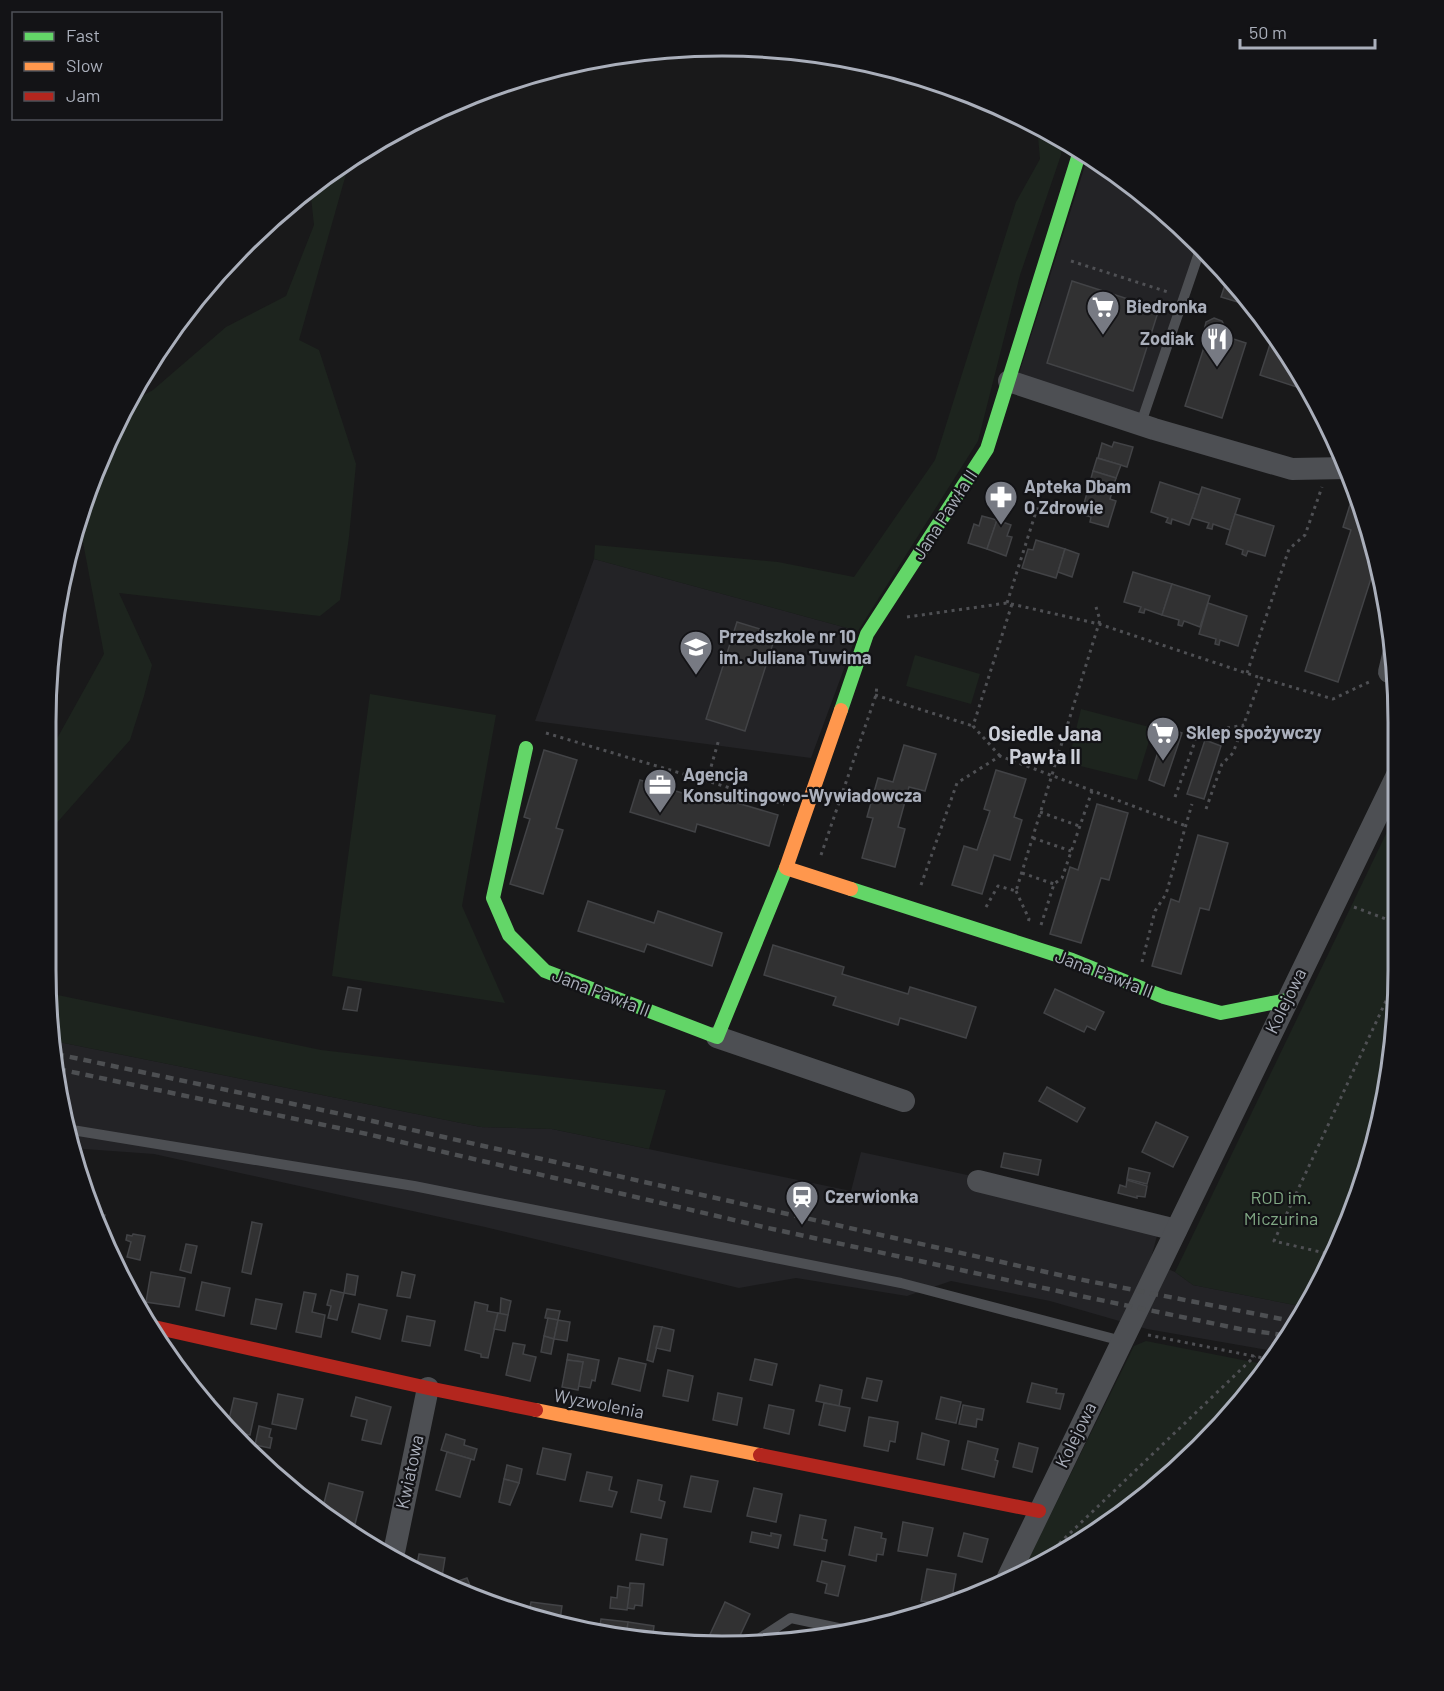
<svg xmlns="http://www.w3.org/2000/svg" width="1444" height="1691" font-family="Barlow,sans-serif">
<rect width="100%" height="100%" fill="#19191a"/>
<g fill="#232326">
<polygon points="1088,156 1134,185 1201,247 1141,423 1016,383"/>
<polygon points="594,559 858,631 811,758 535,721"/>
<polygon points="54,1041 481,1127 552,1129 851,1191 861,1152 1162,1217 1150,1262 1175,1272 1193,1285 1305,1307 1279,1352 1147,1329 1050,1301 951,1281 907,1296 796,1278 739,1288 485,1227 154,1154 70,1148"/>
</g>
<g fill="#1d241e">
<polygon points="1037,125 1062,140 1061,155 1020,275 978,441 858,631 594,559 595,545 778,562 854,577 935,460 1016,202 1040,159"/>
<polygon points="350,160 299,340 319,350 356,464 349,537 340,600 320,616 119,593 152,665 144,696 130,740 47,834 49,749 54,744 104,654 82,537 115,422 126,405 153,390 226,327 286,296 314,225 310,188"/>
<polygon points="915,655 980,674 971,704 906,686"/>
<polygon points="370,694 496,715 462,906 505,1003 332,976"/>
<polygon points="1081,709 1153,728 1137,780 1068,763"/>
<polygon points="1398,809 1399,969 1386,1101 1348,1228 1305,1307 1193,1285 1175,1272"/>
<polygon points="48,993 321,1050 666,1090 649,1149 552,1129 481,1127 54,1041"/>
<polygon points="1146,1341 1268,1365 1200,1448 1098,1532 1024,1568 1134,1346"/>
</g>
<g fill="#313132" stroke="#424346" stroke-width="1.5">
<polygon points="1224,269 1231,275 1254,307 1221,297 1228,276 1222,274"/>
<polygon points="1072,281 1159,309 1133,391 1047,363"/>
<polygon points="1214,318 1222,321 1226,329 1224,336 1246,343 1222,418 1185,406 1207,338 1204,331 1206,322"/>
<polygon points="1273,335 1308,383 1312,392 1260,375"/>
<polygon points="1114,442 1133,447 1127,467 1098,458 1102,443 1112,447"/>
<polygon points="1097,458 1121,465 1116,478 1093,471"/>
<polygon points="1093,471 1116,478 1112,492 1089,486"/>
<polygon points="1160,482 1200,495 1189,525 1172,519 1171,524 1166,522 1168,518 1151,512"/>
<polygon points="1089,486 1112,492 1110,499 1116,501 1108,527 1090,522 1091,517 1081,514"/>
<polygon points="1202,487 1240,499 1230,530 1213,524 1212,529 1207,528 1209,523 1192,518"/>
<polygon points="1355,489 1363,504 1375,566 1338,682 1305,671 1351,530 1343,527"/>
<polygon points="1235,514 1274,526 1265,556 1248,551 1246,556 1242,554 1243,550 1226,544"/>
<polygon points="982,516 997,520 987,549 968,543 974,524 979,526"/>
<polygon points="997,520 1011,525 1007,536 1012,537 1006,556 987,549"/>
<polygon points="1036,540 1065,549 1056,578 1022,568 1028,549 1033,550"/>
<polygon points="1065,549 1079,554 1072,577 1058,572"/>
<polygon points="1133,572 1172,584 1162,615 1145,609 1144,613 1139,612 1141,607 1124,602"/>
<polygon points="1172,584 1210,596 1200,627 1184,621 1182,626 1178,625 1179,620 1162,615"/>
<polygon points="1208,603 1247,616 1238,646 1220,640 1219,645 1215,644 1216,639 1199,634"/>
<polygon points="737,622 776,634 745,731 706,719"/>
<polygon points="1166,727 1182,733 1164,786 1149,780"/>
<polygon points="1205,740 1221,746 1204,799 1187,794"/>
<polygon points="904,745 936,754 925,791 909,787 898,827 905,829 895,867 862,858 873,818 867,817 878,778 893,782"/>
<polygon points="544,750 577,760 556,828 563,830 543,894 510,884 530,819 524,817"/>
<polygon points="996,770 1026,779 1014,817 1022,820 1010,860 994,855 982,894 952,885 964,846 977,850 990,811 984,809"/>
<polygon points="640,780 705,800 707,794 778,815 769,846 697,824 695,832 630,812"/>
<polygon points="1097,804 1128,813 1109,880 1101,878 1081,943 1050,934 1070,867 1078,870"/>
<polygon points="1198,835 1228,843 1209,910 1200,908 1181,974 1152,966 1171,899 1179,902"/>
<polygon points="588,901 654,923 658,911 722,933 712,966 647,944 644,952 578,931"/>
<polygon points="773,945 844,967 842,974 908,994 910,987 976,1007 966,1038 900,1018 898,1025 833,1005 836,997 764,975"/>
<polygon points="348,987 361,989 357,1011 343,1009"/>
<polygon points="1055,989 1104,1012 1095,1030 1087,1026 1084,1032 1044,1013"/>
<polygon points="1047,1087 1085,1108 1077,1122 1039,1101"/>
<polygon points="1156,1122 1188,1137 1173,1167 1142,1152"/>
<polygon points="1004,1153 1041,1160 1038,1175 1001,1167"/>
<polygon points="1129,1168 1150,1173 1147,1184 1127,1179"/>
<polygon points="1127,1180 1147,1186 1145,1197 1137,1196 1137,1198 1118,1193 1120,1185 1126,1187"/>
<polygon points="96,1213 105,1215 101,1231 96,1217"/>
<polygon points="252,1222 262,1224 251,1274 242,1272"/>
<polygon points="133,1234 145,1236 140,1260 127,1257 131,1242 126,1240 127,1235 132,1236"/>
<polygon points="186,1244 197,1246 191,1273 180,1270"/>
<polygon points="114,1265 122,1267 120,1277 115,1269"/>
<polygon points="151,1272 185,1278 179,1307 146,1302"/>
<polygon points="402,1272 415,1275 410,1298 397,1296"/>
<polygon points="347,1274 358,1276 355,1295 344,1293"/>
<polygon points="202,1282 230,1288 224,1316 196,1310"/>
<polygon points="331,1290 344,1293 337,1320 328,1318 331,1306 327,1305"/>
<polygon points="304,1292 316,1294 312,1312 325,1315 321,1337 296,1332"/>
<polygon points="501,1298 511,1301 508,1315 500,1314"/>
<polygon points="256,1299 282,1304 276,1329 251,1324"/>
<polygon points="475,1302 488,1305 487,1311 498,1313 488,1358 481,1357 481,1354 465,1350"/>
<polygon points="359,1304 387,1310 380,1339 352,1332"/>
<polygon points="547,1309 560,1311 558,1320 545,1318"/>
<polygon points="498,1313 508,1315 505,1331 494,1329"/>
<polygon points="407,1316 435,1321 430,1346 402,1341"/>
<polygon points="548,1318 558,1320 554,1339 544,1336"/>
<polygon points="558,1320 570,1322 567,1341 554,1339"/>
<polygon points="654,1326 662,1327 653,1362 647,1360"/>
<polygon points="662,1327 674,1330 670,1351 656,1348"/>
<polygon points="544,1336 554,1339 551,1354 541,1352"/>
<polygon points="513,1343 525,1345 523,1354 536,1357 530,1381 506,1375"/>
<polygon points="568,1354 599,1360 595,1381 592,1380 590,1388 578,1386 583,1362 567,1360"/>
<polygon points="619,1358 646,1364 640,1391 612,1384"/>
<polygon points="755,1359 777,1364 772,1385 750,1380"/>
<polygon points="567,1360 583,1362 578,1390 562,1387"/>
<polygon points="668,1370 693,1376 688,1401 663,1396"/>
<polygon points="867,1378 882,1381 877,1401 862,1398"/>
<polygon points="1032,1383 1057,1389 1056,1393 1064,1394 1060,1409 1027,1402"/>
<polygon points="820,1385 842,1390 839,1406 816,1401"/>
<polygon points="718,1393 742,1398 737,1425 713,1420"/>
<polygon points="278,1394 303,1399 296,1429 272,1424"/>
<polygon points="199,1395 214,1399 211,1412"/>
<polygon points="356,1397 391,1407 381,1444 362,1440 367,1420 351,1416"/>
<polygon points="941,1397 961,1402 956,1423 936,1419"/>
<polygon points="234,1398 257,1403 250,1435 231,1431 227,1428"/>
<polygon points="824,1403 850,1408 845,1431 819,1425"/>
<polygon points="769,1405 794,1410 789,1434 764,1428"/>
<polygon points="963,1405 984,1409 982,1420 977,1419 976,1427 959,1424"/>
<polygon points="869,1417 898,1422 895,1442 890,1441 888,1451 864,1446"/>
<polygon points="259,1426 271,1429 269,1437 272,1438 270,1448 255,1445"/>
<polygon points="922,1433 949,1441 944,1465 917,1459"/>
<polygon points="446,1434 465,1440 464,1445 477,1449 474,1460 441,1450"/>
<polygon points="968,1441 998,1449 995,1460 998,1461 994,1477 962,1469"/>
<polygon points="1019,1443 1038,1448 1032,1472 1013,1467"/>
<polygon points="543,1448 571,1454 565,1480 537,1474"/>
<polygon points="447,1452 471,1459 460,1497 436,1490"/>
<polygon points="507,1465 522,1469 519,1483 504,1479"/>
<polygon points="587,1472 612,1477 609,1490 617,1492 612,1507 580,1501"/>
<polygon points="691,1476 718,1481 711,1512 684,1507"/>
<polygon points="504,1479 519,1483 510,1505 499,1502"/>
<polygon points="638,1480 662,1485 659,1500 665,1502 661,1518 631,1512"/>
<polygon points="329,1483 363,1492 355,1524 329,1517 322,1511"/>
<polygon points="754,1488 782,1494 776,1522 747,1516"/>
<polygon points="800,1515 826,1520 822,1539 827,1540 825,1551 794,1545"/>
<polygon points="903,1522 933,1528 927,1556 898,1551"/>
<polygon points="855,1527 882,1533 881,1538 886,1539 883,1555 877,1554 876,1561 849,1555"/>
<polygon points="752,1532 771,1536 771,1533 781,1535 778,1548 750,1542"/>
<polygon points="964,1533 988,1539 982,1562 958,1556"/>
<polygon points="641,1534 667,1539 663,1565 636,1560"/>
<polygon points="419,1554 445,1558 441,1583 416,1570"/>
<polygon points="822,1561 845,1566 838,1596 825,1593 827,1584 817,1581"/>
<polygon points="927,1569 956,1574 951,1604 921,1601"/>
<polygon points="467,1578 475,1598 451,1588 450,1584"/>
<polygon points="630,1583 644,1584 642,1606 635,1605 634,1609 627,1608"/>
<polygon points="618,1586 630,1588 627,1610 610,1608 611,1597 617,1598"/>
<polygon points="531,1602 562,1606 560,1620 529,1612"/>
<polygon points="725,1602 750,1614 736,1644 711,1643 707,1641"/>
<polygon points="601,1619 628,1622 626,1638 599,1631"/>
<polygon points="628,1622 654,1626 652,1641 626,1638"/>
</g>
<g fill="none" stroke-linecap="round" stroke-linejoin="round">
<g stroke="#4f5054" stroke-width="3" stroke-dasharray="3 4.5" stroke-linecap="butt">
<polyline points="1071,261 1171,293"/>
<polyline points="1007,603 1041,496"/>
<polyline points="907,617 1007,603 1099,624 1261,678"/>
<polyline points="1247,673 1289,549 1305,535 1322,487"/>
<polyline points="875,695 973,726"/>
<polyline points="546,733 784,804"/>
<polyline points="1000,756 973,726 1012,604"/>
<polyline points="707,781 719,739"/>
<polyline points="1175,797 1198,733 1244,725"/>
<polyline points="1206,809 1222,764 1233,753 1261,678 1333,699 1371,681"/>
<polyline points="1040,812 1079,826"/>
<polyline points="1033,838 1071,851"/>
<polyline points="821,855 876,695 877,685"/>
<polyline points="1022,873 1054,884"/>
<polyline points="921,885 957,783 1000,756 1186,826"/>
<polyline points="1016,891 1029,919 1028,922"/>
<polyline points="986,907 998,886 1016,891 1100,620 1096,607"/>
<polyline points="1354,907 1399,924"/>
<polyline points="1041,925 1054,884 1062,878 1092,791"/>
<polyline points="1142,962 1155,911 1166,894 1192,804"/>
<polyline points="1333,1255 1274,1241 1399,973"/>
<polyline points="1148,1335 1273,1360"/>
<polyline points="1043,1559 1255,1356"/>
</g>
<g stroke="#4d4f53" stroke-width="10">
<polyline points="1141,423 1201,247"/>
<polyline points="66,1129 414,1186 901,1283 1122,1341"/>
<polyline points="751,1644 791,1618 843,1629"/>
</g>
<g stroke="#4d4f53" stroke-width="22">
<polyline points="1009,381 1154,429 1292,469 1347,468"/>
<polyline points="1389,672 1393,655"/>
<polyline points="717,1037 904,1101"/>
<polyline points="978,1181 1176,1230"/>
<polyline points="393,1557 428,1388"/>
<polyline points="1008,1577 1398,773"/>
</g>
<g stroke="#63d668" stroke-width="14">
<polyline points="841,710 867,634 987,449 1080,151"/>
<polyline points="526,748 493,898 509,935 545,971 717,1037 786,868"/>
<polyline points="851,889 1072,960 1164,997 1221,1013 1287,1000"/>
</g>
<g stroke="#ff974d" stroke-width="14">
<polyline points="841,710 786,868 851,889"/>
<polyline points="536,1410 760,1455"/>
</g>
<g stroke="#b3261e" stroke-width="14">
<polyline points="154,1327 428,1388 536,1410"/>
<polyline points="760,1455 1039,1511"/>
</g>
<g stroke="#4d4f52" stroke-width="4.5" stroke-dasharray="8 6" stroke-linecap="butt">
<polyline points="56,1054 341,1114 1073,1278 1297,1322"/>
<polyline points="58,1069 367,1134 768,1228 1076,1295 1240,1329 1290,1336"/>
</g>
</g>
<defs>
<g id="supermarket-pin" transform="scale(1.725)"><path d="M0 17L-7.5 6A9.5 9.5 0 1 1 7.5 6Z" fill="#777a83" stroke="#131316"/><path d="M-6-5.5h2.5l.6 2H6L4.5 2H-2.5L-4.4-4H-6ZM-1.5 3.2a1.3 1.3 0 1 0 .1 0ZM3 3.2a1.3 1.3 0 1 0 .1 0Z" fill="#fff"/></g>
<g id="restaurant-pin" transform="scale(1.725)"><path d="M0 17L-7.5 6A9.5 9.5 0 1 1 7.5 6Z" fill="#777a83" stroke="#131316"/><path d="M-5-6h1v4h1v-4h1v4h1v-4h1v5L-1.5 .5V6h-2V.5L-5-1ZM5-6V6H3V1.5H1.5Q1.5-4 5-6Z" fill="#fff"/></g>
<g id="pharmacy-pin" transform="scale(1.725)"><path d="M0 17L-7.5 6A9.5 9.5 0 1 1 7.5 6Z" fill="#777a83" stroke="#131316"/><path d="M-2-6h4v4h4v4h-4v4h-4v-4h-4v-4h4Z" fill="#fff"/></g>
<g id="school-pin" transform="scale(1.725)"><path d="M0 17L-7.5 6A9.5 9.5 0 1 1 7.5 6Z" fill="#777a83" stroke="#131316"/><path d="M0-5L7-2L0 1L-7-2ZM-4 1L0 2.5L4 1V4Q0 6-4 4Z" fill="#fff"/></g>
<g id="office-pin" transform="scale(1.725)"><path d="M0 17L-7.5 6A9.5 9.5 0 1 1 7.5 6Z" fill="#777a83" stroke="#131316"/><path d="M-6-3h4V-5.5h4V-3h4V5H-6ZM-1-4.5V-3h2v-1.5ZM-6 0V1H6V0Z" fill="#fff"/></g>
<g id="station-pin" transform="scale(1.725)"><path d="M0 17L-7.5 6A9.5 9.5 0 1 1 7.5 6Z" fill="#777a83" stroke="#131316"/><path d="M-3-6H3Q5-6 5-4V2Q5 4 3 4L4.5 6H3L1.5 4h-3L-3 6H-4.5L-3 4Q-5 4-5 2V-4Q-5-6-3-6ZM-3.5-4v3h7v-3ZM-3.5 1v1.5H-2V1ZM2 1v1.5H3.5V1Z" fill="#fff"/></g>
</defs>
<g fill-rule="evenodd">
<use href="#supermarket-pin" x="1103" y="307"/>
<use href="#restaurant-pin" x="1217" y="339"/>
<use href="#pharmacy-pin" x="1001" y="497"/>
<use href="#school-pin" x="696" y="647"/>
<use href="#supermarket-pin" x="1163" y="733"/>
<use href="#office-pin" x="660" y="785"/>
<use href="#station-pin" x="802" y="1197"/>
</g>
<g text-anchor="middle" stroke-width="4.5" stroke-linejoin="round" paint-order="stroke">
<g font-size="18" font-weight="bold" fill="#aaafbb" stroke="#131316" text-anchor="start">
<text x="1126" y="313">Biedronka</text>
<text x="1194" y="345" text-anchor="end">Zodiak</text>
<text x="1024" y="493">Apteka Dbam<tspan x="1024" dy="21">O Zdrowie</tspan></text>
<text x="719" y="643">Przedszkole nr 10<tspan x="719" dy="21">im. Juliana Tuwima</tspan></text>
<text x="1186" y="739">Sklep spożywczy</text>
<text x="683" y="781">Agencja<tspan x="683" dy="21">Konsultingowo-Wywiadowcza</tspan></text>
<text x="825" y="1203">Czerwionka</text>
</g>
<g font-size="18" fill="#aaafbb" stroke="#131316">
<text transform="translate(945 515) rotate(-57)" y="6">Jana Pawła II</text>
<text transform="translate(1104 974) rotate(21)" y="6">Jana Pawła II</text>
<text transform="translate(601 993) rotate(21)" y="6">Jana Pawła II</text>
<text transform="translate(1286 1001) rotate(-64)" y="6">Kolejowa</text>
<text transform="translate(599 1404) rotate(11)" y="6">Wyzwolenia</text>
<text transform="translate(1076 1435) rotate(-64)" y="6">Kolejowa</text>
<text transform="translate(410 1472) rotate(-78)" y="6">Kwiatowa</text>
</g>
<g font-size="18" fill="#80a784" stroke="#131316">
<text x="1281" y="1204">ROD im.<tspan x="1281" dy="21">Miczurina</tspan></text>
</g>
<g font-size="20" font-weight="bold" fill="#cbced7" stroke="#131316">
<text x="1045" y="741">Osiedle Jana<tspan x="1045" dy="23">Pawła II</tspan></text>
</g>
</g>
<path d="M0 0H1444V1691H0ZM722 56H722A666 666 0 0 1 1388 722V970A666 666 0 0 1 722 1636H722A666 666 0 0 1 56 970V722A666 666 0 0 1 722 56Z" fill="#131316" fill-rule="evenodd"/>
<path fill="none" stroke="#aaafbb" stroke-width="3" d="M722 56H722A666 666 0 0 1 1388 722V970A666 666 0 0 1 722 1636H722A666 666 0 0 1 56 970V722A666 666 0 0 1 722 56Z"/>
<rect x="12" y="12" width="210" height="108" fill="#131316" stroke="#4f5158" stroke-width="1.5"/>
<rect x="24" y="32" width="30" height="9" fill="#63d668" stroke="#4f5158" stroke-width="1.5"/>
<text x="66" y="42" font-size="18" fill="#aaafbb">Fast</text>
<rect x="24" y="62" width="30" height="9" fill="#ff974d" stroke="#4f5158" stroke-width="1.5"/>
<text x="66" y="72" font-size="18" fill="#aaafbb">Slow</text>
<rect x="24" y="92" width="30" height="9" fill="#b3261e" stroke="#4f5158" stroke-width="1.5"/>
<text x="66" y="102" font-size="18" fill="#aaafbb">Jam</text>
<path d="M1240 39v9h135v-9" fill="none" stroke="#aaafbb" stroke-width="3"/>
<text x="1249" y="39" font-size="18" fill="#aaafbb" stroke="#131316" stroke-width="4.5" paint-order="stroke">50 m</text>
</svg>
